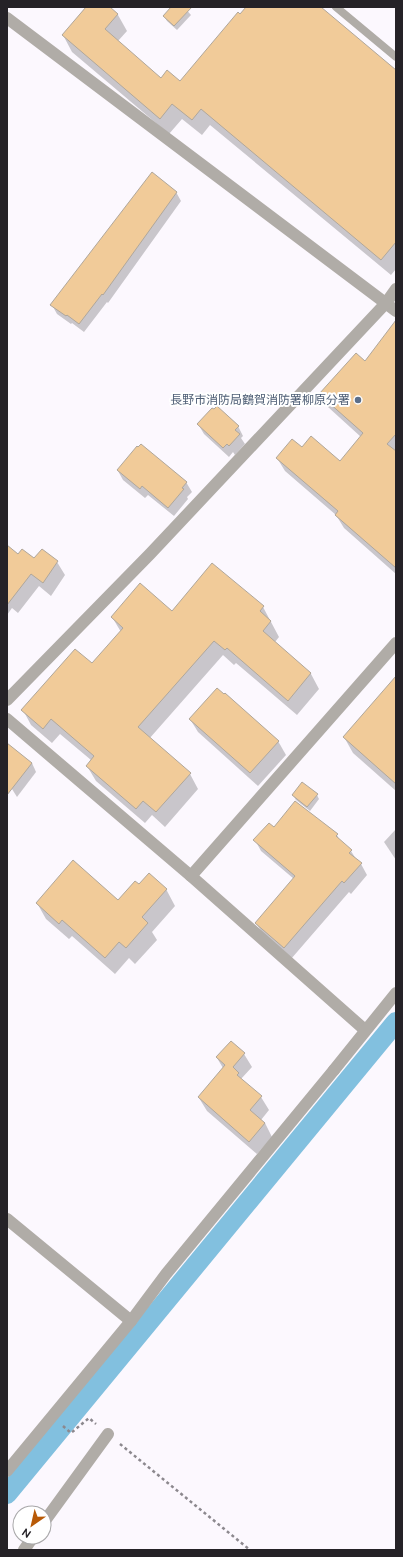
<svg xmlns="http://www.w3.org/2000/svg" width="403" height="1557" font-family="Ubuntu,'Noto Sans JP',sans-serif">
<rect width="100%" height="100%" fill="#fcf8fe"/>
<g fill="#0003">
<polygon points="86,7 108,7 118,15 127,31 118,41 161,79 180,82 247,7 319,7 396,71 396,269 391,275 210,125 202,135 182,119 169,134 72,52 63,35"/>
<polygon points="173,7 184,7 191,15 177,30 167,21 164,16"/>
<polygon points="176,192 181,201 108,303 107,302 84,332 72,323 71,324 57,314 52,305"/>
<polygon points="396,336 396,574 344,528 336,515 285,471 277,458 302,448 341,462 361,437 328,407 321,394 365,363"/>
<polygon points="198,424 238,426 243,436 241,438 245,444 235,455 233,452 229,457 204,434"/>
<polygon points="118,471 186,482 192,492 187,497 188,499 174,516 148,495 145,498 123,480"/>
<polygon points="18,555 35,560 57,562 65,575 51,596 39,586 18,613 12,608 7,615 7,558"/>
<polygon points="263,607 279,637 275,642 311,674 319,689 297,715 236,663 234,665 223,655 149,739 190,774 198,789 165,827 152,815 145,823 96,781 87,766 91,760 60,734 52,743 31,725 23,710 92,665 121,632 112,617"/>
<polygon points="396,678 396,791 353,753 344,737"/>
<polygon points="190,719 278,741 286,755 258,786 198,732"/>
<polygon points="7,745 32,763 36,772 17,797 7,781"/>
<polygon points="293,795 317,795 319,799 310,811 296,800"/>
<polygon points="274,829 337,835 341,843 351,851 356,859 361,864 367,875 351,894 349,892 291,959 263,934 256,923 294,879 261,851 255,840"/>
<polygon points="396,829 396,860 384,842"/>
<polygon points="139,885 166,889 175,906 152,932 157,940 135,964 129,958 115,974 72,936 69,939 46,919 37,903 118,901"/>
<polygon points="244,1054 252,1067 241,1079 261,1097 269,1110 261,1120 265,1123 272,1137 257,1154 207,1111 199,1098 223,1068 217,1058"/>
</g>
<g fill="none" stroke-linecap="round" stroke-linejoin="round">
<polyline stroke="#82c0df" stroke-width="20" points="7,1494 396,1022"/>
</g>
<g fill="#f1cb99" stroke="#b0a79b">
<polygon points="86,7 110,7 118,14 105,29 161,78 167,70 180,81 238,12 240,14 246,7 321,7 396,70 396,242 381,260 201,109 192,120 172,104 160,119 62,35"/>
<polygon points="171,7 192,7 174,26 163,16"/>
<polygon points="152,172 177,192 103,295 102,294 79,324 67,315 66,316 50,305"/>
<polygon points="396,320 396,434 387,444 396,451 396,568 335,515 338,511 276,458 292,439 302,447 311,436 340,461 363,433 319,394 356,353 365,361"/>
<polygon points="217,406 239,426 235,430 240,434 229,446 227,444 223,448 197,424 212,408 214,409"/>
<polygon points="141,444 187,482 182,488 184,489 168,508 142,486 140,489 117,470 137,446 138,447"/>
<polygon points="7,545 18,554 22,549 34,558 42,549 58,561 43,583 31,574 7,605"/>
<polygon points="212,563 264,606 260,611 271,621 263,631 311,673 288,701 227,648 225,650 214,641 138,727 191,773 156,812 143,801 136,809 86,766 94,756 51,719 43,729 21,710 75,649 92,663 123,628 111,617 140,583 172,611"/>
<polygon points="396,676 396,784 343,737"/>
<polygon points="217,688 224,694 225,693 279,741 250,773 189,719"/>
<polygon points="7,743 32,763 7,795"/>
<polygon points="302,782 318,794 307,807 292,795"/>
<polygon points="295,801 338,834 336,836 352,850 349,853 362,863 344,883 342,881 284,948 255,923 295,876 253,840 269,823 274,827"/>
<polygon points="73,860 118,900 135,881 139,884 149,873 167,889 142,917 148,923 126,948 119,942 105,958 62,920 59,924 36,903"/>
<polygon points="231,1041 245,1053 233,1067 239,1073 237,1075 262,1096 250,1110 265,1123 249,1142 198,1097 225,1065 216,1057"/>
</g>
<g fill="none" stroke-linecap="round" stroke-linejoin="round">
<g stroke="#8c888e" stroke-width="2.5" stroke-dasharray="3 3" stroke-linecap="butt">
<polyline points="63,1426 71,1433 89,1418 96,1424"/>
<polyline points="120,1444 250,1550"/>
</g>
<polyline stroke="#b0aca7" stroke-width="8" points="336,7 396,57"/>
<g stroke="#b0aca7" stroke-width="12">
<polyline points="7,1219 131,1321"/>
<polyline points="7,1471 131,1321 166,1274 334,1070"/>
<polyline points="44,1522 108,1434"/>
<polyline points="24,1550 33,1537"/>
</g>
<g stroke="#b0aca7" stroke-width="12">
<polyline points="7,18 396,311"/>
<polyline points="7,700 150,554 386,303 396,289"/>
<polyline points="7,719 191,876 365,1030"/>
<polyline points="191,876 396,643"/>
<polyline points="334,1070 396,993"/>
</g>
</g>
<circle fill="#5c6f8a" stroke="#fff" stroke-width="1.5" cx="358" cy="400" r="4"/>
<g text-anchor="middle" stroke-width="4" stroke-linejoin="round" paint-order="stroke">
<g font-size="12" fill="#4e5e75" stroke="#fff" text-anchor="end">
<text x="350" y="404">長野市消防局鶴賀消防署柳原分署</text>
</g>
</g>
<rect width="403" height="1557" fill="none" stroke="#252227" stroke-width="16"/>
<g transform="translate(32 1525) rotate(214)"><circle r="19" fill="#ffffff" stroke="#a8a7a9"/>
<path d="M0-3L7 15L0 10L-7 15Z" fill="#b85a07"/>
<text y="-6" font-size="11" font-weight="bold" text-anchor="middle" fill="#252227">N</text>
</g>
</svg>
